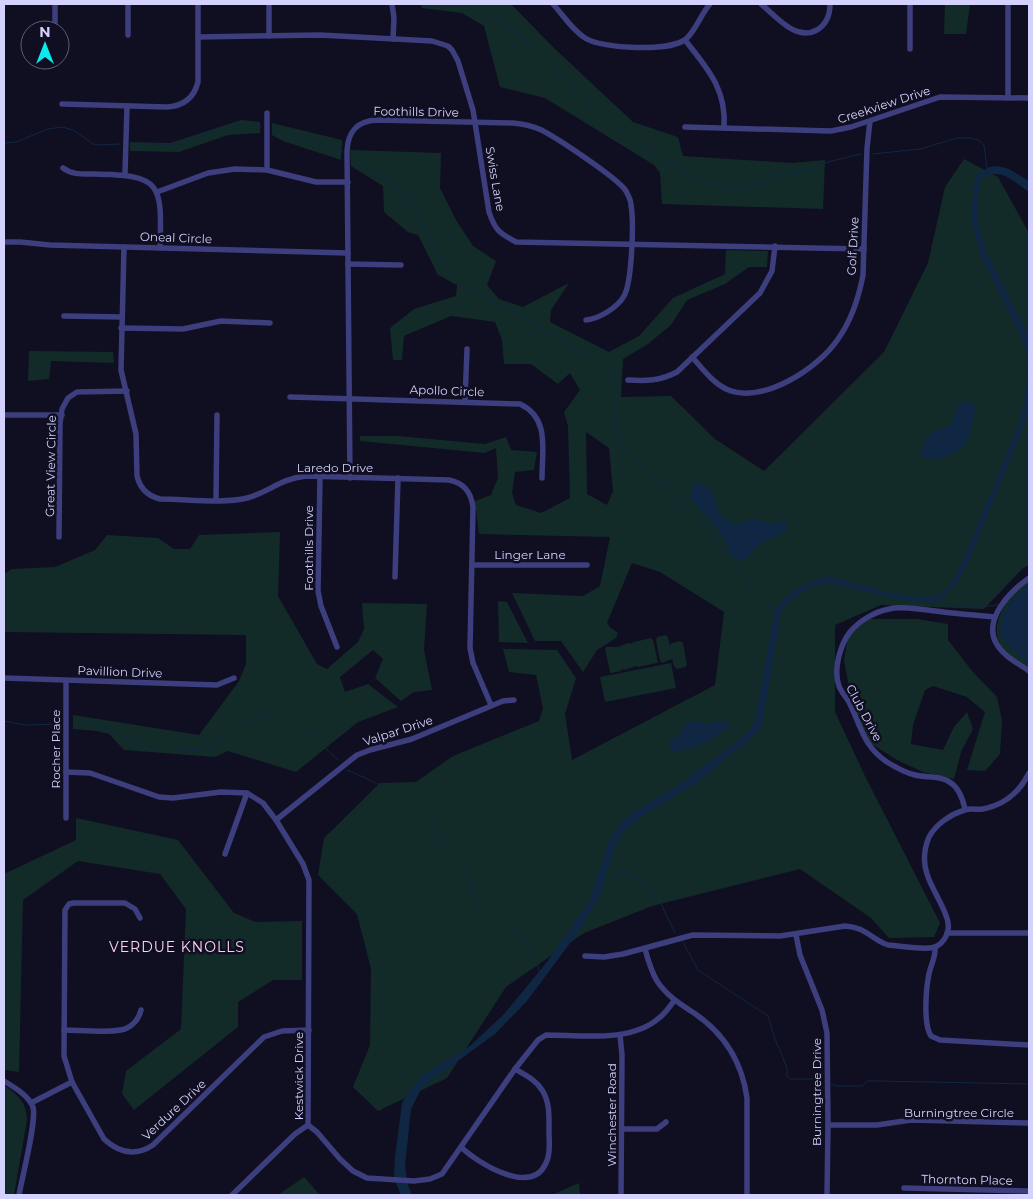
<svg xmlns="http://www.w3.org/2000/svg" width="1033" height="1199" font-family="Montserrat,sans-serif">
<rect width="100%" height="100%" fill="#100e21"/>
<g fill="#122b28" fill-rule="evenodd">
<polygon points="421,4 511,4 554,48 633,122 678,137 683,156 792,163 825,160 823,209 662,204 660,173 654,165 545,98 500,87 484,26 462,13 422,8"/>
<polygon points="945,4 970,4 966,34 944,34"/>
<polygon points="241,120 260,122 260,133 228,135 179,152 130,151 130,142 170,143"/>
<polygon points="272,123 342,140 341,160 283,141 272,135"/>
<path d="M 350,150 L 441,153 L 440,188 L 456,220 L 473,246 L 496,261 L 487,285 L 499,299 L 523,307 L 569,283 L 551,310 L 550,322 L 609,352 L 639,336 L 673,298 L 725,274 L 726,250 L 768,251 L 767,267 L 749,267 L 725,284 L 687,300 L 671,325 L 648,344 L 623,359 L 621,397 L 671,396 L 715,439 L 764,471 L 884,352 L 928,263 L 945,187 L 964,159 L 998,177 L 1029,233 L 1029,565 L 1022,569 L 984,609 L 881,605 L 835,625 L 835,712 L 865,776 L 940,923 L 934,937 L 889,938 L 871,918 L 800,869 L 652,906 L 584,933 L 506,987 L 447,1078 L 378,1111 L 353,1087 L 370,1045 L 371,969 L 357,914 L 318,875 L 324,838 L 380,783 L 416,782 L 453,756 L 539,721 L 543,708 L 536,675 L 509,672 L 503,649 L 557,650 L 576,678 L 565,714 L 572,760 L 715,685 L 724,612 L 660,572 L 632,563 L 607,623 L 610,627 L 618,633 L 616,638 L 597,650 L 583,672 L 561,641 L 535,641 L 512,593 L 583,596 L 600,586 L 610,537 L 479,534 L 475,501 L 491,495 L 498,478 L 496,448 L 485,453 L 360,441 L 360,436 L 397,436 L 485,444 L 506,437 L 511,450 L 537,452 L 534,470 L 515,472 L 512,493 L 516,505 L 541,513 L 570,498 L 568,426 L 564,412 L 580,390 L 570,373 L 558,384 L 531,364 L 504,364 L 502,340 L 495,322 L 451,316 L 404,336 L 402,360 L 393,360 L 390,328 L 414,309 L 456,296 L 457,285 L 438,275 L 418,235 L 408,232 L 384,212 L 383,186 L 351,166 ZM 586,432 L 609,448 L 613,491 L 607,505 L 587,494 Z"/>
<polygon points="29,351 113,352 114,363 51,361 49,379 28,381"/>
<polygon points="280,532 278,596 317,664 327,669 358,642 364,629 362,603 427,604 424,650 432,690 414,692 401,701 375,678 383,659 373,650 340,677 345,692 368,684 398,707 358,722 296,772 228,751 215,757 124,750 109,734 97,731 73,729 73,715 199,735 239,681 246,664 246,635 4,632 4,574 12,569 55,567 95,550 107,535 158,538 174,549 190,549 199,535"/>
<path d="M 1029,580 L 1029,668 C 1021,663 1010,657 1004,650 C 984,627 1009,593 1029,580 Z"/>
<polygon points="498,601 507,602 528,643 499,642"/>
<polygon points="866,619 917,619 948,624 948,640 972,671 997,697 1002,720 1000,754 985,771 967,770 985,712 967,697 933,686 925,690 913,725 911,744 943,750 954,727 967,712 973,729 961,752 954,779 923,772 897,760 864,739 852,703 844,660 849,630"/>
<polygon points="666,635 668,638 670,645 672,643 680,641 683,643 687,665 685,667 677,669 674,666 672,659 662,663 660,661 656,640 657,637"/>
<polygon points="651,638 653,640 658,662 657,663 638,667 636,666 624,670 622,669 621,671 611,673 610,672 605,649 606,647 618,647 628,643 630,644 634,642"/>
<polygon points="671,663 676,688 605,702 600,677"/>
<polygon points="76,818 178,840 234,913 255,922 302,921 302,980 273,980 238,1002 238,1027 134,1110 122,1094 126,1071 181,1029 186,909 160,874 78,861 23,900 19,1072 4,1070 4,874 76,840"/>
<path d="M 4,1085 C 18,1096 26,1100 27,1120 L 14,1195 L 4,1195 Z"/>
<polygon points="304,1177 320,1195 278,1195"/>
<polygon points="579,1183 580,1195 552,1195"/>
</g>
<g fill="#102744">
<path d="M 998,166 L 1009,169 L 1029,181 L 1029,192 C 1013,181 999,165 980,180 L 977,206 L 979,226 L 986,251 L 1028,335 L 1029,341 L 1029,399 L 1025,423 L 971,556 L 959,581 L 945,596 L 937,603 L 908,601 L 828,583 L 812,586 L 788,602 L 781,613 L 762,725 L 756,734 L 698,782 L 641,817 L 623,833 L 613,852 L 601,893 L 579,931 L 527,1001 L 495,1034 L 422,1087 L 411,1109 L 405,1166 L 408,1185 L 412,1195 L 401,1195 L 394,1178 L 395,1157 L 402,1103 L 408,1093 L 420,1077 L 470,1046 L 504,1014 L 547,962 L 590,900 L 609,841 L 618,826 L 633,812 L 679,785 L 731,746 L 750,730 L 755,721 L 774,615 C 781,593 811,578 832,577 C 855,583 917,603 938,595 C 948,591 953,580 958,572 L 1020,421 L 1027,382 L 1028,358 L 1022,339 L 980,254 L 973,226 L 971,214 L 975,176 L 989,167 Z"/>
<path d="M 966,401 L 971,402 L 975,409 C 973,419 972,431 968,440 C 962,454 930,466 919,454 L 921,449 L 931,433 L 951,425 L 958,405 Z"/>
<path d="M 697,482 C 720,485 711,513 730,522 C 740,526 747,519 757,519 C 761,519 764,522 768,523 C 774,524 781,520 787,522 L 787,529 C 774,543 758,537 748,558 C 742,560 738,560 732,557 C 725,536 708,515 691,501 C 691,494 690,486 697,482 Z"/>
<path d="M 1029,584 L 1029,663 C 1021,657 1004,645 1001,635 C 996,617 1016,594 1029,584 Z"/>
<path d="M 689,721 L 711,724 L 718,721 L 727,721 L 729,725 C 723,737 685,753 672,751 L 669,744 L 671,740 L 678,736 Z"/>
</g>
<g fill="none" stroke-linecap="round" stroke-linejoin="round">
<g stroke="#102744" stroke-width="1">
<polyline points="470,4 484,14 498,19 516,32 549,66 640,146 702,181 721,186 743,189 757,185 780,174 803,172 828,162 861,154"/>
<polyline points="273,130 343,152"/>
<polyline points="4,143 16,142 48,129 62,127 73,130 93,144 100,145 120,144"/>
<path d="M 134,145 C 148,145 162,146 176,144 C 209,138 225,119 261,127"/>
<polyline points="873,154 920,149 957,138 969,138 978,140 984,145 987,169"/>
<polyline points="355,160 405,192 412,203 424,227 434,251 465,287 560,338 616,377 618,385 616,436 621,447 701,519 719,546 775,611"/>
<polyline points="939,599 948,604 954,606 994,606 996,604 999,606"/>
<polyline points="4,721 26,725 58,724"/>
<path d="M 75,723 C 89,723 103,725 116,732 C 124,736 130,742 139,746 C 148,750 159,744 169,746 C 173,747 176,749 180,749 C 188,751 199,751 207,749 C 216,748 218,742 225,737 C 235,728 263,710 275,712 C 294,715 323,747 338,760"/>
<path d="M 347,770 C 373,781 415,800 432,822 C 440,832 443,845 450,855 C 455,861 463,863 467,870 C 471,877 469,885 471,892 C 472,896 475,899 477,903 C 498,924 535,938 539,971"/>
<polyline points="602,887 617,874 625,872 632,874 660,902 675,933"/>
<polyline points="683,942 698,970 768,1016 775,1039 787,1068 787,1076 790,1079 822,1079"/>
<polyline points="831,1084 835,1086 862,1086 868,1081 878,1081 1029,1084"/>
</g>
<g stroke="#3c3e7e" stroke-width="5.5">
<polyline points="55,4 55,30"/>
<polyline points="128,4 128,35"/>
<polyline points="269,4 269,36"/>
<polyline points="392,4 394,18 393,39"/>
<path d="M 553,4 C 563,15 572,30 585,38 C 602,49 670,52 686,39 C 696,30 701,14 710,4"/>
<path d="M 761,4 C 776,16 796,42 817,30 C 827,24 830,15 830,4"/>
<polyline points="910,4 910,49"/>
<polyline points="1008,4 1008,98"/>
<path d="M 198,37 L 320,35 L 432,41 L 448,46 L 452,50 L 458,61 L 473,110 L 489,212 C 495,230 499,233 516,242 L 864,249"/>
<path d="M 685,40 C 707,68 727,89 724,128"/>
<path d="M 62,104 L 167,107 C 183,106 194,98 198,82 L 198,4"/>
<polyline points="685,127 831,131 851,127 940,97 1029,98"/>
<path d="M 63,168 C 72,175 83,174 93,174 C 162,175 162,183 160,248"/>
<polyline points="267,170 267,113"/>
<polyline points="125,174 127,106"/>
<polyline points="157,192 208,173 235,169 267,170 316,182 348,182"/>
<polyline points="4,242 20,242 50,245 348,253"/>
<path d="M 124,247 L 121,370 L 136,434 L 137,476 C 140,488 147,496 160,499 C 186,499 223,504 247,498 C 270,492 279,479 306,476 L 449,480 C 464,483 471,492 473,507 L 470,648 L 473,663 L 491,705"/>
<polyline points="348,264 401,265"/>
<polyline points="64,316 122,317"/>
<polyline points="121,328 183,329 221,321 270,323"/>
<path d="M 692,357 C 702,368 712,382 726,389 C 762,405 818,369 838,339 C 851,321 859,296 863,275 L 867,148 L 870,121"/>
<path d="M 628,380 C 646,381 660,381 677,372 L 760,293 L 772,271 L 775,246"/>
<path d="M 290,397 L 520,404 C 550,418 542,450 542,478"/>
<polyline points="465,401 467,349"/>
<polyline points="4,415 62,415"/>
<polyline points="320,477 318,591 321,606 337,647"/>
<path d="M 350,478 L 347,151 C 348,131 357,121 377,120 L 513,123 C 522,124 530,125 539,129 C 553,135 619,179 626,191 C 628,195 631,200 631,205 C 634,222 632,282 624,296 C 618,307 599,319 586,320"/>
<polyline points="216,500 217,415"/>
<polyline points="59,537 60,424 62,409 68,398 77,392 127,391"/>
<polyline points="472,565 587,565"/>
<polyline points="395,577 398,478"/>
<path d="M 1029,578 C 1011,591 983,618 996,643 C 1003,656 1018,663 1029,671"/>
<polyline points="4,678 217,685 234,678"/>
<path d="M 66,772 L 90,773 L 159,797 L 173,798 L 221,792 L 247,793 L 263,803 L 276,820 L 303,864 L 309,880 L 308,1125 L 317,1132 L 340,1159 L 353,1171 L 367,1178 L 414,1181 L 430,1179 L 442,1174 L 515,1069 L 538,1040 L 546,1035 C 581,1035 631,1043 659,1018 C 665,1014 670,1006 674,1001"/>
<path d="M 965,809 C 963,800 960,789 951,783 C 941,775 927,778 915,775 C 906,773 895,767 887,762 C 863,746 861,726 849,702 C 846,697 841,692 839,686 C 833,670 840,645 850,632 C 859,621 874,612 889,609 C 900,606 915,609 927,610 C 949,613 972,615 995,617"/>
<polyline points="66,818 66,681"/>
<polyline points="276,820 357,755 370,750 412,739 503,701 514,700"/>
<polyline points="225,854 247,793"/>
<path d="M 140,918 L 135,909 L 125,903 L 73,903 L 69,904 L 65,910 L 64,1056 L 72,1082 L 104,1139 C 119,1153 135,1157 153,1145 L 264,1037 L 282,1031 L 309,1030"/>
<polyline points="947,933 1029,933"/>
<polyline points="796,935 800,955 822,1010 827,1033 828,1125 827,1195"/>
<path d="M 935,947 C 936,957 931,964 929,974 C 926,988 923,1024 931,1036 L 940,1040 L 1029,1045"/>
<path d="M 645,949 C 648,960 651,971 657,981 C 667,996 680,1004 694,1013 C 725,1034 742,1062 747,1098 L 747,1195"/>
<path d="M 585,956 L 604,957 L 623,954 L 693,935 L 780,936 L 845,926 C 866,927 871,939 888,945 C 902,946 917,949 930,948 C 942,947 950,934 948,923 C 947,911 931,888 927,874 C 923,862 924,849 929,837 C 936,824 951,814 965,810 C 970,808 977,810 983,809 C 1005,805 1019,793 1029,773"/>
<path d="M 64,1030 C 79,1030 116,1034 127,1028 C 135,1024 139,1018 141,1010"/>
<polyline points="620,1035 622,1055 621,1195"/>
<path d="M 4,1081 C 14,1087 29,1096 33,1107 C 37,1120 22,1178 19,1195"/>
<polyline points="31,1103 72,1082"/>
<polyline points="828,1125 877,1125 911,1120 1029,1123"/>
<polyline points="622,1129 657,1129 666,1122"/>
<path d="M 462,1148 C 478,1163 530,1195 545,1165 C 551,1155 549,1142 549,1131 C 549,1117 550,1102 542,1090 C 536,1080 525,1075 515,1069"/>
<polyline points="904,1188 1029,1191"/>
<polyline points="232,1195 295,1134 308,1125"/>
</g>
</g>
<g text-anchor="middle" stroke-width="5" stroke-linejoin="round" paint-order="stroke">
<g font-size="12" fill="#d3d1fd" stroke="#100e21">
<text transform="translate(884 105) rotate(-18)" y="4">Creekview Drive</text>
<text transform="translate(416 112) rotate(1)" y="4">Foothills Drive</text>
<text transform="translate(495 179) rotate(80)" y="4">Swiss Lane</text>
<text transform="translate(176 238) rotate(2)" y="4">Oneal Circle</text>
<text transform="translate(853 246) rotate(-87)" y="4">Golf Drive</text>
<text transform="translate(447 391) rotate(2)" y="4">Apollo Circle</text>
<text transform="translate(51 466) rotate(-89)" y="4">Great View Circle</text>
<text x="335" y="472">Laredo Drive</text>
<text transform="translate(309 548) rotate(-90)" y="4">Foothills Drive</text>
<text x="530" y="559">Linger Lane</text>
<text transform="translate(120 672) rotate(2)" y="4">Pavillion Drive</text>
<text transform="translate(864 713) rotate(62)" y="4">Club Drive</text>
<text transform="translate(398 731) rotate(-18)" y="4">Valpar Drive</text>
<text transform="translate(56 749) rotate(-90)" y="4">Rocher Place</text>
<text transform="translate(299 1076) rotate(-90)" y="4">Kestwick Drive</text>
<text transform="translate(817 1092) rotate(-90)" y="4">Burningtree Drive</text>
<text transform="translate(174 1110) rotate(-43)" y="4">Verdure Drive</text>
<text x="959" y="1117">Burningtree Circle</text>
<text transform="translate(612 1115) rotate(-90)" y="4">Winchester Road</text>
<text transform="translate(967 1180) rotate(1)" y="4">Thornton Place</text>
</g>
<g font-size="14" letter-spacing="1" fill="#fdd3f1" stroke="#100e21">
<text x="177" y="952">VERDUE KNOLLS</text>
</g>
</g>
<rect width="1033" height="1199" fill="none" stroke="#d3d1fd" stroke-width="10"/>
<g transform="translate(45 45)"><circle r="24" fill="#100e21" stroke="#5e5c79"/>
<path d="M0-4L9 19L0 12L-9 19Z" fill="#0be8ee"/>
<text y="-8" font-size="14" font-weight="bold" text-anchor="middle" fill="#d3d1fd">N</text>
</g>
</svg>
